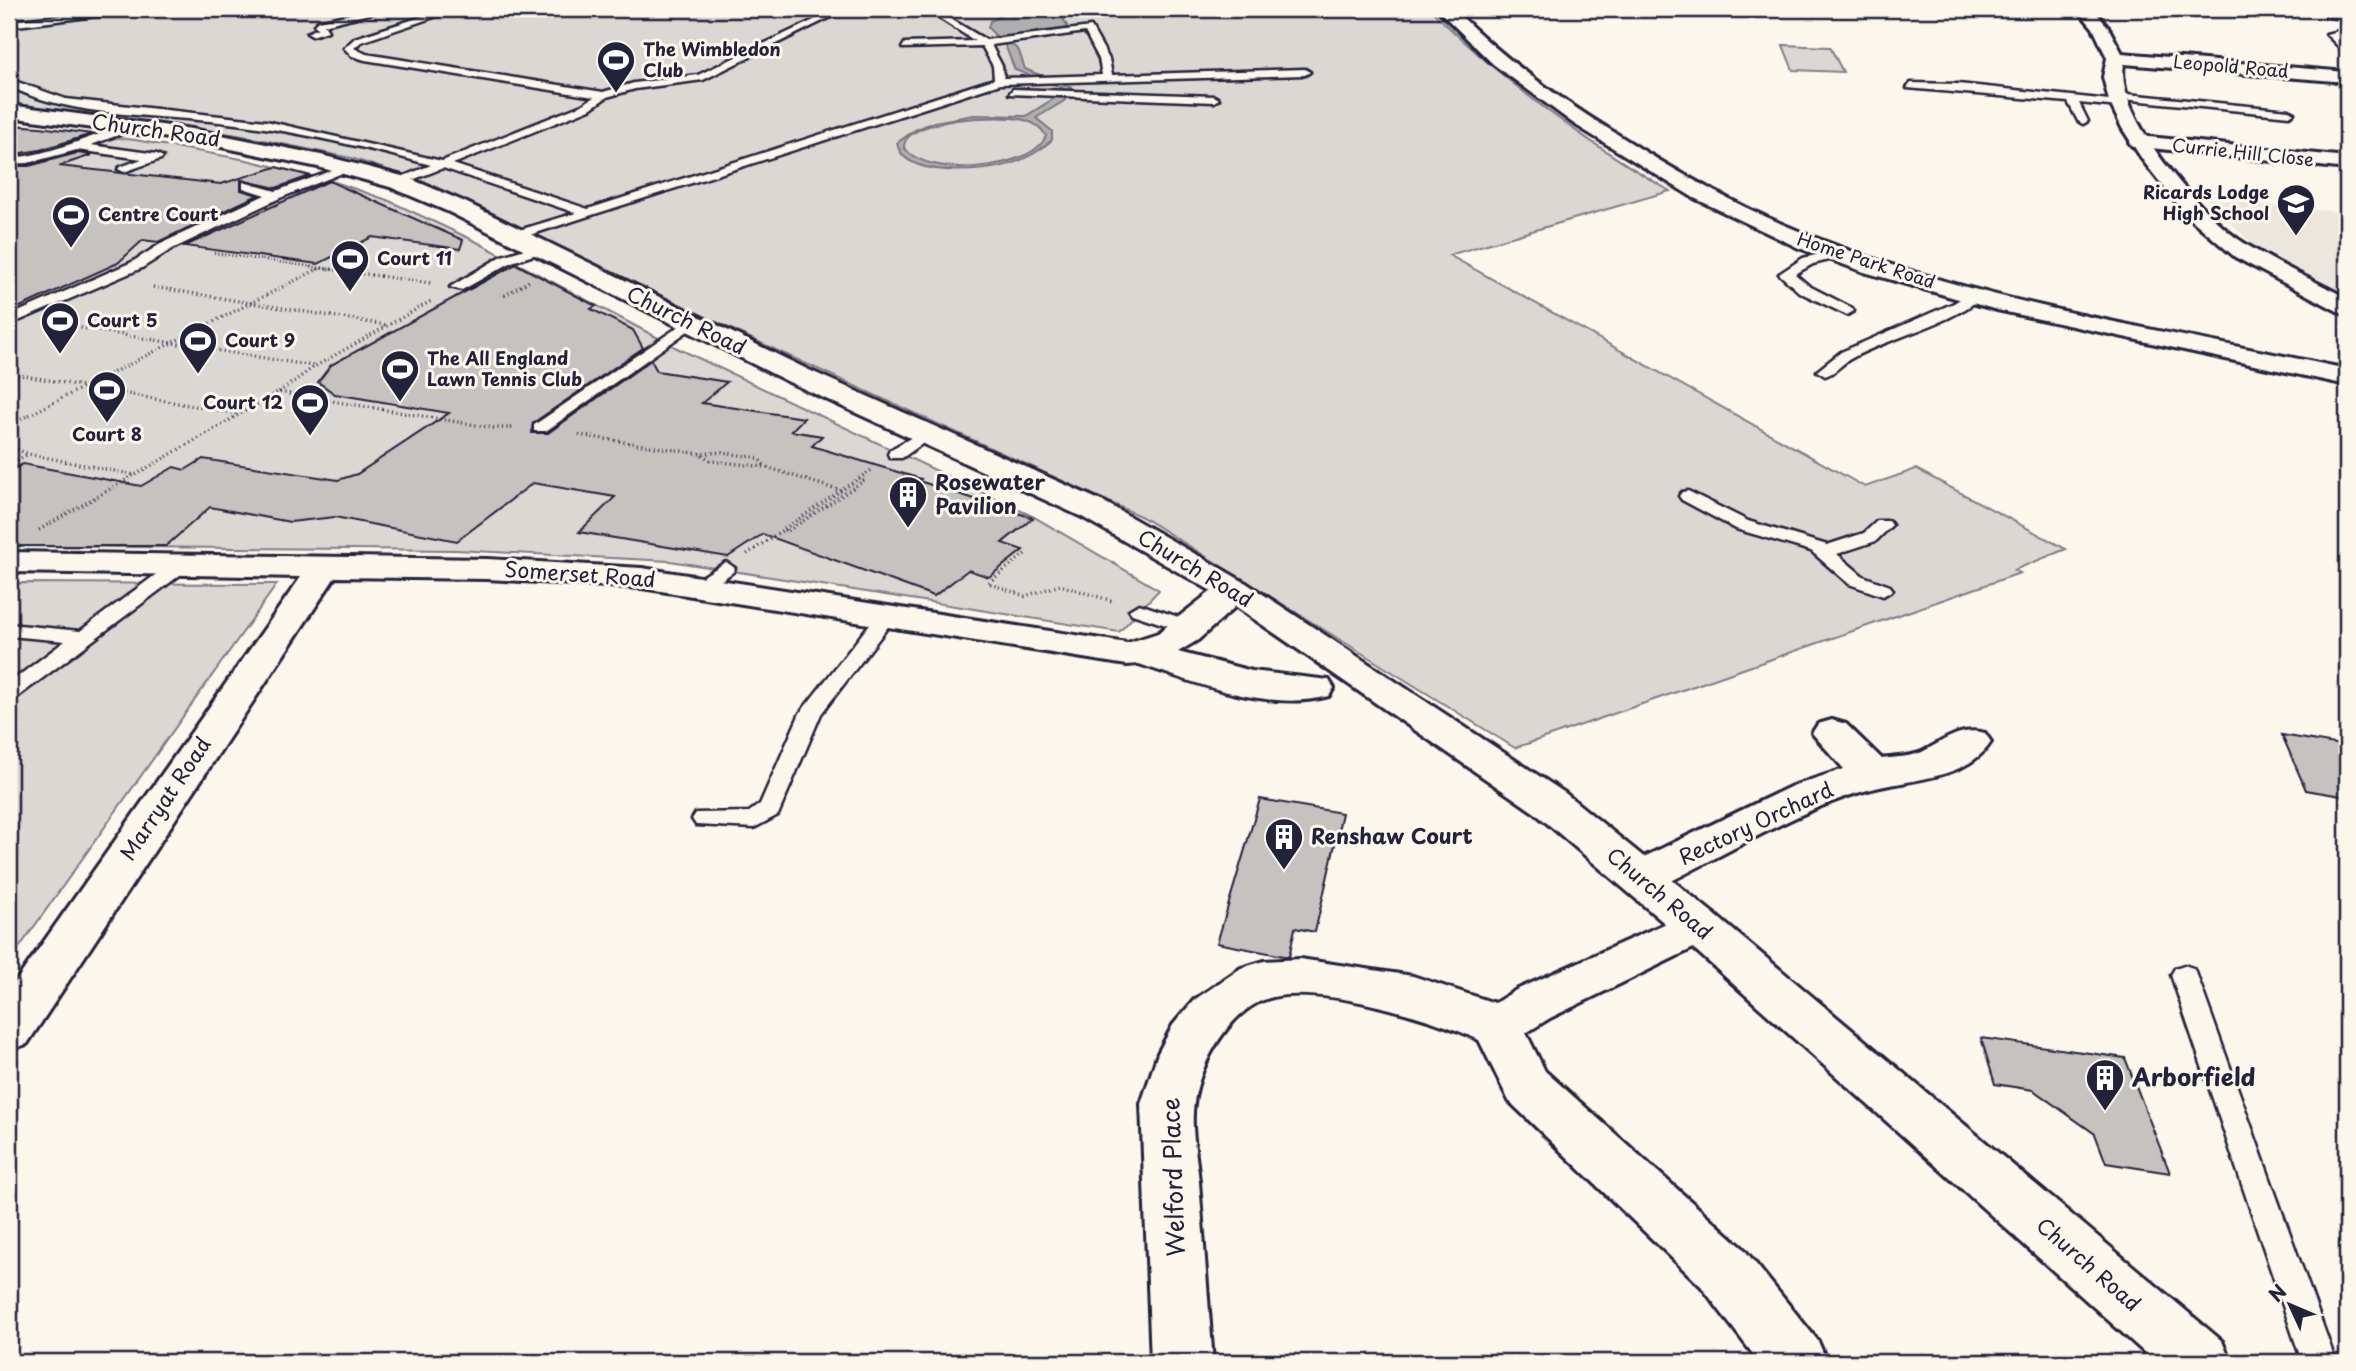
<svg xmlns="http://www.w3.org/2000/svg" width="2356" height="1371" font-family="'Playpen Sans',sans-serif">
<rect width="100%" height="100%" fill="#fbf7ec"/>
<filter id="ink" filterUnits="userSpaceOnUse"><feTurbulence type="fractalNoise" baseFrequency=".0143" numOctaves="2"/><feDisplacementMap in="SourceGraphic" scale="14" xChannelSelector="R" yChannelSelector="G"/><feConvolveMatrix kernelMatrix="1 2 1 2 8 2 1 2 1" color-interpolation-filters="sRGB"/></filter>
<g filter="url(#ink)">
<polygon fill="#ebe7df" points="2205,198 2347,213 2347,294 2270,261"/>
<g fill="#dbd8d3" stroke="#7e7d87" stroke-width="2">
<path d="M 9,9 L 1008,9 L 1011,12 L 990,21 L 995,38 L 1068,28 L 1058,9 L 1430,9 C 1503,82 1581,139 1670,191 L 1449,255 L 1865,487 L 1916,469 L 2066,549 L 2014,570 L 2020,573 L 1515,748 L 1142,517 L 752,339 L 427,183 L 351,158 L 238,135 L 9,104 Z"/>
<polygon points="1783,45 1830,47 1843,72 1793,70"/>
<polygon points="9,124 135,140 247,160 332,181 387,200 475,241 675,347 1034,517 1159,590 1119,632 670,561 456,550 9,546"/>
<polygon points="9,583 277,584 9,962"/>
</g>
<path fill="#b1aeb0" stroke="#787681" stroke-width="2" fill-rule="evenodd" d="M 1008,9 L 1058,9 L 1068,28 L 1004,37 L 1019,51 L 1025,69 L 1074,89 L 1064,101 L 1036,118 L 1052,131 L 1052,140 C 1040,151 1026,159 1010,164 C 984,172 903,179 897,143 L 915,130 L 934,122 L 974,115 L 1026,116 L 1064,92 L 1063,88 L 1015,70 L 1005,45 L 988,28 L 990,21 L 1011,12 ZM 977,118 C 999,118 1034,113 1046,136 C 1032,171 924,179 904,147 C 904,125 960,119 977,118 Z"/>
<g fill="#c6c2c0" stroke="#22223b" stroke-width="2">
<polygon points="9,125 40,127 92,134 40,150 9,155"/>
<polygon points="77,153 92,155 59,166 221,184 276,167 310,176 276,188 241,180 241,190 258,195 158,242 143,240 118,263 9,312 9,166 29,166"/>
<polygon points="329,181 463,240 460,249 372,237 318,264 185,246"/>
<polygon points="516,264 596,306 591,309 633,330 643,348 533,423 532,433 548,433 651,360 657,371 727,382 702,403 804,418 791,431 822,436 812,446 921,479 919,481 1033,518 1002,543 1023,550 989,577 968,570 934,596 763,534 728,557 579,532 615,497 533,483 457,541 335,517 290,522 210,507 166,546 9,546 9,471 23,464 141,486 174,467 185,470 203,459 338,480 357,474 449,413 335,394 318,382 331,365"/>
<polygon points="2282,735 2347,746 2347,797 2306,790"/>
<polygon points="1260,799 1342,813 1315,932 1295,928 1289,957 1217,943"/>
<polygon points="1981,1038 2125,1058 2170,1173 2106,1163 2095,1134 2033,1090 1995,1084"/>
</g>
<g fill="none" stroke-linecap="round" stroke-linejoin="round">
<g stroke="#22223b" stroke-width="5">
<g id="lane">
<polygon points="126,9 152,9 9,27 9,21"/>
<polygon points="374,9 389,9 324,25 328,31 312,36 307,33 318,28 314,25 318,21"/>
<path d="M 446,9 L 458,9 L 361,42 L 354,48 L 366,54 L 603,92 L 634,83 L 698,75 L 837,9 L 847,9 L 703,80 L 635,89 L 607,97 L 590,109 L 453,164 L 588,209 L 994,79 L 993,66 L 982,46 L 902,48 L 905,43 L 975,41 L 925,9 L 934,9 L 986,40 L 1091,27 L 1109,59 L 1112,75 L 1305,69 L 1310,72 L 1305,75 L 1000,84 L 514,240 L 508,236 L 509,233 L 576,213 L 443,168 L 402,184 L 394,184 L 394,180 L 431,165 C 364,147 297,131 228,123 C 159,114 70,118 9,86 L 9,79 L 66,99 L 266,121 L 442,161 L 582,105 L 594,97 L 365,60 L 352,56 L 344,48 L 355,38 ZM 1085,32 L 1099,59 L 1102,75 L 1004,78 L 1002,66 L 991,45 Z"/>
<polygon points="2329,12 2347,13 2347,19 2326,17"/>
<polygon points="2347,29 2347,35 2338,36 2347,47 2347,55 2326,34"/>
<polygon points="1911,83 1958,84 2119,101 2124,104 2119,107 2079,103 2088,121 2083,124 2078,121 2068,102 1907,88"/>
<polygon points="1013,89 1214,96 1219,99 1214,102 1009,94"/>
<polygon points="2117,93 2289,110 2294,113 2289,116 2113,98 2113,94"/>
<path d="M 131,124 L 135,125 L 135,129 L 91,145 L 157,154 L 163,157 L 161,159 L 124,172 L 118,169 L 120,167 L 142,159 L 77,150 L 28,163 L 9,164 L 9,158 C 52,155 90,135 131,124 Z"/>
<polygon points="345,166 355,168 280,198 172,249 142,268 9,325 9,316 132,262 162,243 265,195 243,188 243,182 276,191"/>
<polygon points="538,245 543,246 543,252 512,262 462,290 450,287 502,256"/>
<polygon points="1836,250 1843,254 1841,257 1813,264 1795,274 1809,286 1852,308 1854,311 1847,315 1799,292 1779,274 1803,258"/>
<path d="M 1971,292 L 1983,295 C 1957,323 1887,338 1852,358 C 1842,363 1836,373 1825,376 L 1817,371 L 1841,352 L 1954,303 Z"/>
<polygon points="690,319 695,320 695,326 546,431 534,431 534,425"/>
<polygon points="926,429 934,434 932,437 902,458 890,458 888,454 890,450"/>
<polygon points="1688,491 1748,521 1827,545 1864,533 1877,521 1889,521 1892,525 1876,541 1837,554 1863,576 1890,586 1893,590 1883,596 1849,584 1811,551 1736,529 1682,500 1679,496 1682,492"/>
<polygon points="181,559 188,561 190,565 188,569 16,698 9,699 9,683 65,641 9,636 9,624 80,631 174,561"/>
<polygon points="726,562 735,568 733,572 706,591 692,591 689,587 692,583"/>
<polygon points="1139,604 1197,623 1200,627 1190,633 1132,614 1129,610"/>
<polygon points="887,609 897,615 821,714 778,815 754,828 696,825 692,819 696,813 749,812 760,804 800,713 880,611"/>
<polygon points="2184,965 2193,968 2197,975 2336,1362 2302,1362 2171,975 2175,968"/>
</g>
</g>
<g stroke="#22223b" stroke-width="6">
<g id="street">
<path d="M 1437,9 L 1454,9 C 1502,58 1558,98 1617,134 C 1672,169 1729,202 1789,227 C 1966,302 2160,329 2347,369 L 2347,385 L 1997,310 L 1864,272 L 1799,248 L 1694,198 L 1574,124 L 1493,64 Z"/>
<polygon points="2139,136 2347,157 2347,169 2132,146 2129,142 2132,138"/>
<path d="M 9,552 L 487,559 L 642,568 L 1127,643 L 1158,633 L 1222,583 L 1234,579 L 1246,583 L 1252,590 L 1246,597 L 1198,640 L 1178,652 L 1252,671 L 1329,680 L 1334,688 L 1329,696 C 1268,712 1196,683 1139,664 L 1127,665 L 642,588 L 487,579 L 335,577 L 27,1044 L 9,1050 L 9,991 L 301,577 L 9,572 Z"/>
<path d="M 1832,720 L 1846,724 L 1882,759 C 1895,757 1910,757 1922,752 C 1944,741 1960,726 1985,733 L 1991,742 C 1969,777 1917,779 1880,787 C 1810,802 1723,856 1657,888 L 1641,893 L 1625,888 L 1619,877 L 1625,866 L 1792,786 L 1844,769 L 1812,733 L 1818,724 Z"/>
<path d="M 1698,909 L 1714,914 L 1721,926 L 1714,938 L 1550,1018 L 1526,1033 L 1545,1071 L 1743,1248 L 1818,1341 L 1827,1362 L 1759,1362 L 1701,1286 L 1509,1101 L 1479,1040 C 1432,1017 1323,986 1273,997 C 1231,1006 1199,1064 1194,1103 C 1190,1127 1197,1157 1199,1182 C 1204,1242 1208,1302 1213,1362 L 1151,1362 L 1141,1104 L 1158,1053 L 1173,1025 L 1194,1000 L 1241,968 L 1264,961 L 1300,959 L 1413,976 L 1495,1003 L 1516,990 Z"/>
</g>
</g>
<g stroke="#22223b" stroke-width="6">
<g id="secondary">
<path d="M 2077,9 L 2093,9 L 2108,27 L 2122,53 L 2347,72 L 2347,82 L 2124,64 C 2114,116 2198,210 2238,239 C 2272,262 2311,279 2347,298 L 2347,316 L 2235,257 L 2186,215 L 2144,162 L 2122,128 L 2109,101 L 2103,77 L 2107,58 L 2093,28 Z"/>
<polygon points="9,105 192,129 321,155 406,177 465,202 809,370 1106,503 1246,583 1565,793 1714,914 2222,1341 2231,1362 2155,1362 1682,938 1535,813 1222,597 1082,517 789,382 449,212 390,187 318,167 192,141 9,117"/>
</g>
</g>
<g stroke="#22223b" stroke-width="2.5" stroke-dasharray="1 2.5" stroke-linecap="butt">
<polyline points="214,253 335,270"/>
<polyline points="317,270 320,268"/>
</g>
<g stroke="#22223b" stroke-width="3.5" stroke-dasharray="1 3.5" stroke-linecap="butt">
<polyline points="322,268 430,283"/>
<polyline points="153,287 386,325"/>
<polyline points="500,294 505,295 529,281"/>
<polyline points="63,325 313,366"/>
<polyline points="9,373 239,414"/>
<polyline points="279,392 314,367 433,300"/>
<polyline points="9,425 320,268"/>
<polyline points="579,435 701,454 722,452 758,458 766,467"/>
<polyline points="9,446 28,454 135,475 278,392 494,428 515,428"/>
<polyline points="702,455 712,461 766,467 841,491"/>
<polyline points="9,464 27,455"/>
<polyline points="39,530 134,475"/>
<polyline points="784,530 788,531 865,480"/>
<polyline points="747,554 873,469"/>
<polyline points="1025,554 988,583 1025,596 1060,585 1112,601"/>
</g>
<use href="#lane" fill="#fbf7ec" fill-rule="evenodd"/>
<use href="#street" fill="#fbf7ec" fill-rule="evenodd"/>
<use href="#secondary" fill="#fbf7ec" fill-rule="evenodd"/>
</g>
</g>
<defs>
<g id="stadium-pin" transform="scale(2.0125)"><path d="M0 17L-7.5 6A9.5 9.5 0 1 1 7.5 6Z" fill="#22223b" stroke="#fbf7ec"/><path d="M0-5a6.5 5 0 1 0 0 10a6.5 5 0 1 0 0-10ZM-3.5-1.8h7v3.6h-7Z" fill="#fff"/></g>
<g id="school-pin" transform="scale(2.0125)"><path d="M0 17L-7.5 6A9.5 9.5 0 1 1 7.5 6Z" fill="#22223b" stroke="#fbf7ec"/><path d="M0-5L7-2L0 1L-7-2ZM-4 1L0 2.5L4 1V4Q0 6-4 4Z" fill="#fff"/></g>
<g id="building-pin" transform="scale(2.0125)"><path d="M0 17L-7.5 6A9.5 9.5 0 1 1 7.5 6Z" fill="#22223b" stroke="#fbf7ec"/><path d="M-4-6H4V6H1V3H-1V6H-4ZM-2.5-4.3h1.7v1.8h-1.7ZM.8-4.3h1.7v1.8H.8ZM-2.5-1h1.7V.8h-1.7ZM.8-1h1.7V.8H.8Z" fill="#fff"/></g>
</defs>
<g fill-rule="evenodd">
<use href="#stadium-pin" x="616" y="60"/>
<use href="#school-pin" x="2296" y="203"/>
<use href="#stadium-pin" x="71" y="215"/>
<use href="#stadium-pin" x="350" y="259"/>
<use href="#stadium-pin" x="60" y="321"/>
<use href="#stadium-pin" x="198" y="341"/>
<use href="#stadium-pin" x="400" y="369"/>
<use href="#stadium-pin" x="107" y="390"/>
<use href="#stadium-pin" x="310" y="403"/>
<use href="#building-pin" x="908" y="495"/>
<use href="#building-pin" x="1284" y="837"/>
<use href="#building-pin" x="2105" y="1078"/>
</g>
<g text-anchor="middle" stroke-width="6" stroke-linejoin="round" paint-order="stroke">
<g font-size="18" font-weight="bold" fill="#22223b" stroke="#fbf7ec" text-anchor="start">
<text x="643" y="56">The Wimbledon<tspan x="643" dy="21">Club</tspan></text>
<text x="2269" y="199" text-anchor="end">Ricards Lodge<tspan x="2269" dy="21">High School</tspan></text>
<text x="98" y="221">Centre Court</text>
<text x="377" y="265">Court 11</text>
<text x="87" y="327">Court 5</text>
<text x="225" y="347">Court 9</text>
<text x="427" y="365">The All England<tspan x="427" dy="21">Lawn Tennis Club</tspan></text>
<text x="283" y="409" text-anchor="end">Court 12</text>
<text x="107" y="441" text-anchor="middle">Court 8</text>
</g>
<g font-size="18" fill="#22223b" stroke="#fbf7ec">
<text transform="translate(2231 67) rotate(5)" y="6">Leopold Road</text>
<text transform="translate(2243 153) rotate(6)" y="6">Currie Hill Close</text>
<text transform="translate(1866 261) rotate(18)" y="6">Home Park Road</text>
</g>
<g font-size="21" fill="#22223b" stroke="#fbf7ec">
<text transform="translate(156 131) rotate(8)" y="7">Church Road</text>
<text transform="translate(686 321) rotate(26)" y="7">Church Road</text>
<text transform="translate(1195 569) rotate(31)" y="7">Church Road</text>
<text transform="translate(580 575) rotate(4)" y="7">Somerset Road</text>
<text transform="translate(166 799) rotate(-56)" y="7">Marryat Road</text>
<text transform="translate(1756 824) rotate(-25)" y="7">Rectory Orchard</text>
<text transform="translate(1659 894) rotate(40)" y="7">Church Road</text>
<text transform="translate(2088 1265) rotate(41)" y="7">Church Road</text>
</g>
<g font-size="21" font-weight="bold" fill="#22223b" stroke="#fbf7ec" text-anchor="start">
<text x="935" y="490">Rosewater<tspan x="935" dy="24">Pavilion</tspan></text>
<text x="1311" y="844">Renshaw Court</text>
</g>
<g font-size="24" font-weight="bold" fill="#22223b" stroke="#fbf7ec" text-anchor="start">
<text x="2132" y="1086">Arborfield</text>
</g>
<g font-size="24" fill="#22223b" stroke="#fbf7ec">
<text transform="translate(1174 1177) rotate(-92)" y="8">Welford Place</text>
</g>
</g>
<rect width="2356" height="1371" fill="none" stroke="#fbf7ec" stroke-width="35"/>
<rect x="18" y="18" width="2321" height="1336" fill="none" stroke="#22223b" stroke-width="2.5" filter="url(#ink)"/>
<g transform="translate(2290 1305) rotate(314)" stroke="#fbf7ec" stroke-width="5" paint-order="stroke">
<path d="M0-5L12 26L0 18L-12 26Z" fill="#22223b"/>
<text y="-10" font-size="19" font-weight="bold" text-anchor="middle" fill="#22223b">N</text>
</g>
</svg>
